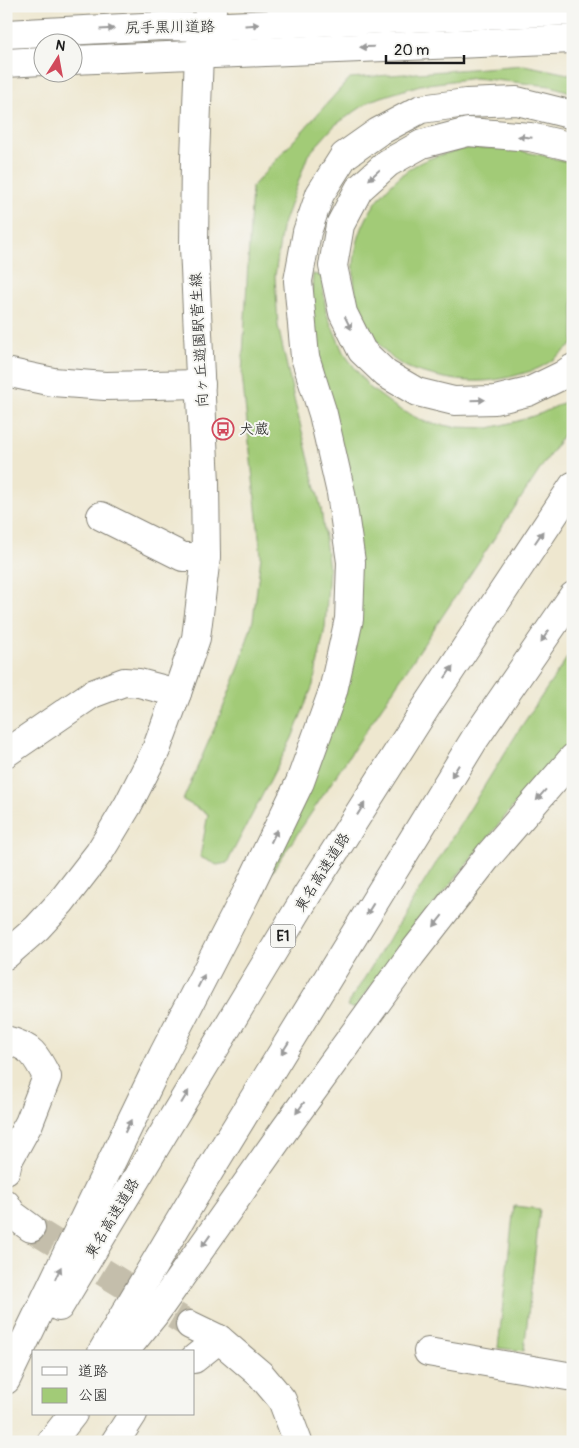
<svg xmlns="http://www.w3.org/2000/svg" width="579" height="1448" font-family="Pangolin,'Klee One',sans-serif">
<rect width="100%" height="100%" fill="#f6f6f2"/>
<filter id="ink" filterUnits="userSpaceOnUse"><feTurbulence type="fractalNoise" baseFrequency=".02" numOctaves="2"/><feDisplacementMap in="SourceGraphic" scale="10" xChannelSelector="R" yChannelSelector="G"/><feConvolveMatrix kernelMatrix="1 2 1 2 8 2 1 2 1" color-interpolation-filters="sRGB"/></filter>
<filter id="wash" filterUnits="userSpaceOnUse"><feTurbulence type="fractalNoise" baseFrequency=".0096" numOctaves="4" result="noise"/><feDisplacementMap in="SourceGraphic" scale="20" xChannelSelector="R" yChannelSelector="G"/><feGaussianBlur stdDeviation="1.12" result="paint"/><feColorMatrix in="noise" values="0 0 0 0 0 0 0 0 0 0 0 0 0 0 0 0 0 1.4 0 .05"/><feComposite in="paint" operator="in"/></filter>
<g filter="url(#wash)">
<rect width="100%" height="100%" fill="#eee7cf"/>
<g fill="#a2cb77" stroke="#5f744a">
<polygon points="524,65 573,75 573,93 551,86 475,78 420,85 372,100 335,125 308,155 282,227 275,276 278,326 295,403 321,508 329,570 325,628 313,685 292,738 227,863 217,865 200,857 208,814 183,800 221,713 239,667 253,620 261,556 242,375 252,187 350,78"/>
<path d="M 468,148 L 506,148 L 546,156 L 573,164 L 573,344 C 563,352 550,363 539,368 C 533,371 527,372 521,374 C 488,384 461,383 428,374 C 414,371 398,365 388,354 C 334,298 346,215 408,170 C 425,157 448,153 468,148 Z"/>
<polygon points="313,274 322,276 326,312 343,352 369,387 397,408 425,422 454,427 489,428 518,421 542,413 565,402 573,395 573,420 272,872 268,869 352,651 328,403 310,315"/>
<polygon points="573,649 573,741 512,808 425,916 354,1009 347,1006 521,727"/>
<polygon points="514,1206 540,1209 524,1351 498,1348"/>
</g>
</g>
<g filter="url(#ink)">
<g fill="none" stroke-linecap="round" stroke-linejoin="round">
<polyline stroke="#c4beab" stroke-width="28" stroke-dasharray="28 14" stroke-linecap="butt" points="31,1228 190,1325"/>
<g stroke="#858276" stroke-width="30">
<g id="minor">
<polyline points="6,372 53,382 105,386 201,384"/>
<polyline points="101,516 183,557 206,557"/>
<polyline points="6,753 92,694 124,682 139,683 177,693"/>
<path d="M 6,1040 C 31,1046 36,1055 47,1077 L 29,1123 L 8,1161 L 6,1170"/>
<polyline points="6,1204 12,1214 31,1228"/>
<polyline points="190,1325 219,1339 261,1375 282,1400 298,1442"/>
<polyline points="428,1352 573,1377"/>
<polyline points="194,1359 219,1339"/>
<polyline points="115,1442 133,1414"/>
</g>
</g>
<g stroke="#858276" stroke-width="30">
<polyline id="tertiary" points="6,955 37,928 61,902 99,853 113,830 128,805 156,750 177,693 196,638 206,557 205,483 194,247 195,158 199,54 204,27 213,6"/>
</g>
<g stroke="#858276" stroke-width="30">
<g id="primary">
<polyline points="6,34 163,26 204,27 573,11"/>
<polyline points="72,60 573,39"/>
<polyline points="6,63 42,61"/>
</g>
</g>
<g stroke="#858276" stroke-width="30">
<g id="motorway">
<polyline points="573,147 530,137 468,132 422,144 388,163 359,189 340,225 333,266 343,313 362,351 386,374 417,392 454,401 495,400 528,392 563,375 573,368"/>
<polyline points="59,1307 307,895 427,706 573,486"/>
<polyline points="102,1352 210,1170 474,740 573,596"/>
<polyline points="124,1352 154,1315 285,1129 411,955 489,855 573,758"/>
<polyline points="6,1380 163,1055 246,894 300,782 333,691 349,619 351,562 341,493 323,414 305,357 298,281 307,232 320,194 344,156 378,132 421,109 466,103 517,101 573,115"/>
<polyline points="51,1442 73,1414"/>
</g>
</g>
<use href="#minor" stroke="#fff" stroke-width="28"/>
<use href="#tertiary" stroke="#fff" stroke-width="28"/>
<use href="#primary" stroke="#fff" stroke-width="28"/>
<use href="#motorway" stroke="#fff" stroke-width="28"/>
</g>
<defs><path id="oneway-solid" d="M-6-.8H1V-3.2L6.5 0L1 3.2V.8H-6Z" transform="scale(1.25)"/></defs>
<g fill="#999">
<use href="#oneway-solid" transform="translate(252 25) rotate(-3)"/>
<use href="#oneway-solid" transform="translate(107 29) rotate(-3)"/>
<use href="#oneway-solid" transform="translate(367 47) rotate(178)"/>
<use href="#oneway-solid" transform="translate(525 137) rotate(-174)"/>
<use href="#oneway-solid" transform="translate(374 175) rotate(137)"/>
<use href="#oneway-solid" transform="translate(348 323) rotate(64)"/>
<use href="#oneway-solid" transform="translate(478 400) rotate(-1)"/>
<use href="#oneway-solid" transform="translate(539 537) rotate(-56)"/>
<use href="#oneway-solid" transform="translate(545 636) rotate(124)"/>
<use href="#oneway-solid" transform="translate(449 672) rotate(-56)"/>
<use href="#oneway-solid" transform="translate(455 771) rotate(122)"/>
<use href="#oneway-solid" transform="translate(541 795) rotate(131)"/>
<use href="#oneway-solid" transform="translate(361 809) rotate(-58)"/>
<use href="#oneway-solid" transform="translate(274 836) rotate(-64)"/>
<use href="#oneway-solid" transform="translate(370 909) rotate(122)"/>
<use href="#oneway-solid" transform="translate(438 921) rotate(128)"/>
<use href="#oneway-solid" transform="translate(201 981) rotate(-63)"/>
<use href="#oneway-solid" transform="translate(285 1048) rotate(122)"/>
<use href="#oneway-solid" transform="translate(185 1097) rotate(-59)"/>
<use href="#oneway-solid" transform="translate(300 1108) rotate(126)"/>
<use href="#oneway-solid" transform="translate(128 1126) rotate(-64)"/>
<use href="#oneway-solid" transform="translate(206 1241) rotate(125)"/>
<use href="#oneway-solid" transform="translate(58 1273) rotate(-64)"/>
</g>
</g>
<defs>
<g id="bus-ring" transform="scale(1.125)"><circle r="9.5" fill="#f6f6f2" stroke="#d1495b" stroke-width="1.5"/><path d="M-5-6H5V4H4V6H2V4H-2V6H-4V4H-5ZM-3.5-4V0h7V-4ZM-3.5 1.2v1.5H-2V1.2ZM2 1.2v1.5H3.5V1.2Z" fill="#d1495b"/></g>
</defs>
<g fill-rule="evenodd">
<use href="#bus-ring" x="223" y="429"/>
</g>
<g text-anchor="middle" stroke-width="4" stroke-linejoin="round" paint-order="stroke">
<rect fill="#f6f6f2" stroke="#5d5d5c" stroke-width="1" x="270.5" y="924.5" width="25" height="23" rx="4"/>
<g font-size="14" font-weight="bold" fill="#1c1c1c">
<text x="283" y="941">E1</text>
</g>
<g font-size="15" fill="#1c1c1c" stroke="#f6f6f2">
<text transform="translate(170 27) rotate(-1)" y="5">尻手黒川道路</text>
<text transform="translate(199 340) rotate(-93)" y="5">向ヶ丘遊園駅菅生線</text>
<text transform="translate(322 872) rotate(-58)" y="5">東名高速道路</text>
<text transform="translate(112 1218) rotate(-59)" y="5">東名高速道路</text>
</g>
<g font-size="15" fill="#1c1c1c" stroke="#f6f6f2" text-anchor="start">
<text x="239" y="434">犬蔵</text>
</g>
</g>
<rect width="579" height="1448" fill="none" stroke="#f6f6f2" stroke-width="25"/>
<rect x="32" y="1350" width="162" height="65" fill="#f6f6f2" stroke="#9f9f9c"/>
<rect x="42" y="1367" width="25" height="8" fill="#ffffff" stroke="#9f9f9c"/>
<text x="78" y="1376" font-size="15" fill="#1c1c1c">道路</text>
<rect x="42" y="1388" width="25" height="15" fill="#a2cb77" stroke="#9f9f9c"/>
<text x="78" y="1400" font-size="15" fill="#1c1c1c">公園</text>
<g transform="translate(58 58) rotate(11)"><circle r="24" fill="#f6f6f2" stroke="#9f9f9c"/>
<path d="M0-4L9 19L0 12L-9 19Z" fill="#d1495b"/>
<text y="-8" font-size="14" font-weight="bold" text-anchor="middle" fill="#1c1c1c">N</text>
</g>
<path d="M386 55v8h78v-8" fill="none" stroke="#1c1c1c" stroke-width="2.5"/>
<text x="394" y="55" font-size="15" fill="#1c1c1c" stroke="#f6f6f2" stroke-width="4" paint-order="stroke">20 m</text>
</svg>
